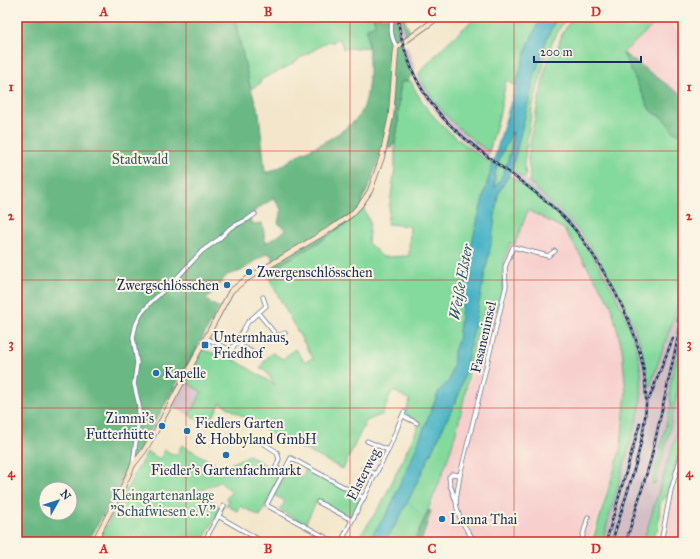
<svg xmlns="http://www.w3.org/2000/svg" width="700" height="559" font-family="'IM FELL Great Primer',serif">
<rect width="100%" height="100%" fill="#fcf5e5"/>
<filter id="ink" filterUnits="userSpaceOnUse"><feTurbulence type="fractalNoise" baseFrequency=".025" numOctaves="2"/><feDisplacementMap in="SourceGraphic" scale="8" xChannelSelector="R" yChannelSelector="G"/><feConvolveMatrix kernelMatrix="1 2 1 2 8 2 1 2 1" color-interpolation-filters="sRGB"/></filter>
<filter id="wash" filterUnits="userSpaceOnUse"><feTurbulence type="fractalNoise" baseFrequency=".012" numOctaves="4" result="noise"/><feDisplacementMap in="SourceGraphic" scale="16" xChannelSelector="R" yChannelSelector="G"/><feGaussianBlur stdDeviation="0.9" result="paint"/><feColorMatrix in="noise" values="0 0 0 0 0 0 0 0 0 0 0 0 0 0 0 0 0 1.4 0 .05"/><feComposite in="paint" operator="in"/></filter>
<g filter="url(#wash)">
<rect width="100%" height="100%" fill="#f3e6cb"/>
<g fill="#f7d0ce">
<polygon points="662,17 667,17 676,30 683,36 683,96 623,53"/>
<polygon points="523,207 564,229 611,305 622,349 626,392 621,446 589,542 421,542 460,417 495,294 505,244"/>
<polygon points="683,458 683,542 663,542 673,492"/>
</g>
<g fill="#d2bec4">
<polygon points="396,17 401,17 405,37 400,41"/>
<polygon points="407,45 416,70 412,74 402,48"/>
<polygon points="419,77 429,95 445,115 466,136 491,154 487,159 464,141 442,120 426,100 415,81"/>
<polygon points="517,173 530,183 570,221 592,250 617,292 638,337 645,365 649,388 683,291 683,336 671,379 669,395 671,405 653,483 655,483 669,432 683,362 683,413 643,542 602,542 640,408 642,387 639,359 631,331 610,287 588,249 576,233 548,204 513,178"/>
<polygon points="185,381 202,392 189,415 171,406"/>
</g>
<g fill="#84d99c" stroke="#50847d">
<polygon points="234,17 373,17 376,25 367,28 368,47 343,49 340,39 334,40 334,42 332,42 329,41 297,60 291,65 260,80 261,83 252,88 250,86"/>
<path d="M 476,17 L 541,17 L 526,50 L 516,86 L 506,80 L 499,117 L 489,152 C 458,130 435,108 418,74 L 443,47 Z"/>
<polygon points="557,17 567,17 560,28 552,43 546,56 542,71 532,109 527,141 524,165 526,174 525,179 517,173 516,175 511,171 536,71 547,38"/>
<path d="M 573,17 L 662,17 L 623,53 L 650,110 L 664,119 L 675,133 L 683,135 L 683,291 L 649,389 C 646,372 644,355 638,338 C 627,304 600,258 577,229 C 563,212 545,198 529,182 L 530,174 L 528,159 L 532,131 L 546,67 L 552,51 L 554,53 L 557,50 L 562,34 Z"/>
<path d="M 411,81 C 428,120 460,141 493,165 L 484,194 L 463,298 L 458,341 L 454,351 L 454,362 L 449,381 L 439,391 L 414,453 L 388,512 L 367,542 L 356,542 L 382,503 L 420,423 L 405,413 L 410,400 L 396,392 L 391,393 L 383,414 L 366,421 L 343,469 L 290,442 L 288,444 L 221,403 L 207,425 L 189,415 L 202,392 L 180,378 L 196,348 L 235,360 L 275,385 L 264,369 L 260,368 L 266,359 L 272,353 L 283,359 L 295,349 L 305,362 L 313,358 L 291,320 L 267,274 C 284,261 303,252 321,241 C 336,231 350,221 363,208 L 370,222 L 368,243 L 383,257 L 409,256 L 410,226 L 387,224 L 395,168 L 395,143 L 398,126 L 399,96 L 401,82 Z"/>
<path d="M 512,132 L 513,132 C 511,154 506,169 496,189 C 491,169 505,149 512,132 Z"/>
<path d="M 509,175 C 528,188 548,202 564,219 C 593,249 632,318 639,360 C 642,376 642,392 640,408 L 602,542 L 592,542 L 597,527 L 621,447 L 626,392 L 622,349 L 611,305 L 564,229 L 528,210 L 515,244 L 510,243 L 505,258 L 503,270 L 503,292 L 498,310 L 486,308 C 472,339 470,375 462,408 C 452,454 433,500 414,542 L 385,542 L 400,517 L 459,394 L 498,194 Z"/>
<path d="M 683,336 L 683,362 L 669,432 L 655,484 L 652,483 L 671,405 C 666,383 677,358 683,336 Z"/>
<polygon points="683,413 683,437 666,497 660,503 658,528 650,542 643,542"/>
<polygon points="182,445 222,468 249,455 281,475 260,516 240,506 237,511 226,505 229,501 226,499 232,491 220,482 200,491 221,508 202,542 109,542 100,537 147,452 160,459 165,450 176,456"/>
<polygon points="306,469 359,497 360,502 351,518 317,501 305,524 280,510 285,501 274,495 288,470 302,478"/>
</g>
<g fill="#6bb984" stroke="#437471" fill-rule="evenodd">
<path d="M 17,17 L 234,17 L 250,86 L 259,113 L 265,172 C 268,172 272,172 274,170 C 283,167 291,158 300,154 C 318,146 347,131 359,116 C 373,97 369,51 367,28 L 376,25 L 373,17 L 396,17 L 400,41 L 412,74 L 408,81 L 401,82 L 399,96 L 398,126 L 395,143 L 391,148 L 382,150 L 368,189 L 362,199 L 363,208 C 338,233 306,249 276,267 L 271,255 L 267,253 L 241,271 L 227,275 L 206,300 L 219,308 L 88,542 L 17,542 ZM 274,198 L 281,209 L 278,223 L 285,229 L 281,234 L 266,243 L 262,223 L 252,224 L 249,216 L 260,207 ZM 46,489 L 70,489 L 70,513 L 46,513 Z"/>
<polygon points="401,17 404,17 410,33 405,37"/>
<polygon points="623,53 683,96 683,135 675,133 663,118 650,110"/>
<polygon points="429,510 431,511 421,542 414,542"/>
</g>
<path fill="#47b3c5" stroke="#317192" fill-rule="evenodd" d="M 541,17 L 557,17 L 547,38 L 536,71 L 512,169 L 498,194 L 492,239 L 465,372 L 459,394 L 412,493 L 400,517 L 385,542 L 367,542 L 388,512 L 414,453 L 439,391 L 449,381 L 454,362 L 454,351 L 458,341 L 463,298 L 472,242 L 484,194 L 526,50 ZM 512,132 L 513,132 C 511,152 507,172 495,188 C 491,169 505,149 512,132 Z"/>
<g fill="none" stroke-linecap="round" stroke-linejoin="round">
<g stroke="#47b3c5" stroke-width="1">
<polyline points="679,17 683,22"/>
<polyline points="407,501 419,513"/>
</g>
</g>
</g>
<g filter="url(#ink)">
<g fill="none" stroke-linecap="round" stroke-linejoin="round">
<g stroke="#676f84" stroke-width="5">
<g id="minor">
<path d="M 392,17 C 391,29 390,37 397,47"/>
<polyline points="259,314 277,336 285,333"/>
<polyline points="206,338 228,349 232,349 248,322 266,306 263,297"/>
<polyline points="236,343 259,356"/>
<polyline points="403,416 417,423"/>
<polyline points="367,441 388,450"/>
<polyline points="263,443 277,452 279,459 276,467 283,473"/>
<polyline points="133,464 139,417 139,405 134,384 137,363 133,337 136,324 141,314 151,302 174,281 202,251 219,239 230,228 248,219 255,214"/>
<polyline points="363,468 376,474"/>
<polyline points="456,501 450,485 449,477 452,474 460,475"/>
<polyline points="318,502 352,520"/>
<polyline points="218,516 263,542"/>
<polyline points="204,542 224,506"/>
<polyline points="334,542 268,506 267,504 291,458 364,498"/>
<polyline points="341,542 388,450 404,412"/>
<path d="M 476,542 C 467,532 456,515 456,500 C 457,492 459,483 460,475 L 506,286 L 505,267 L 513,247 L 548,256 L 555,251"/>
<polyline points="581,542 588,517"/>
<polyline points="661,542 671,490 683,449"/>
</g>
</g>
<g stroke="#676f84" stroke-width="6">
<polyline id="secondary" points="94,542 121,491 133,465 144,451 157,429 231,291 245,280 332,228 352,214 361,204 370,191 382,157 391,116 396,50 397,47 439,17"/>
</g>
<use href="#minor" stroke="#fff" stroke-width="3.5"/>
<use href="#secondary" stroke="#fde5c5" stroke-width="4.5"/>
<g stroke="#1b2f5e" stroke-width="2.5">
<g id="rail">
<path d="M 398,17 C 399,31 403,46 408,59 C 434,135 502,160 556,210 C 577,228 591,251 605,274 C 629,316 648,357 646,406 C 644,449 624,500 612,542"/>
<polyline points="678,321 683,305"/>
<polyline points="649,399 673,338"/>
<polyline points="606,542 640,423"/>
<polyline points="626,542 651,459 683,315"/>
</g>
</g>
<use href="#rail" stroke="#fcf5e5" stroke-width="1" stroke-dasharray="3" stroke-linecap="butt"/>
</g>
</g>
<path fill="none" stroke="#d62828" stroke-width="1" stroke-opacity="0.55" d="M 186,17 L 186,542M 350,17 L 350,542M 514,17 L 514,542M 17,151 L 683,151M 17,280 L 683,280M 17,408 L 683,408"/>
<g fill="#1f6fb2" stroke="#fcf5e5" stroke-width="1.5">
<circle cx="249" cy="272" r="4"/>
<circle cx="227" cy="285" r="4"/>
<rect x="201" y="341" width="8" height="8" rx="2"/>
<circle cx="156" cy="373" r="4"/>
<circle cx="162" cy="426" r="4"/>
<circle cx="187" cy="431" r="4"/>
<circle cx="226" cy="455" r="4"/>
<circle cx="442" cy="519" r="4"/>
</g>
<g text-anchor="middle" stroke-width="4" stroke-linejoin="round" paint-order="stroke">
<g font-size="14" fill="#355a6e" stroke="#fcf5e5">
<text x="140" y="164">Stadtwald</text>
<text x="163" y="500">Kleingartenanlage<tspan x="163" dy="16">"Schafwiesen e.V."</tspan></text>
</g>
<g font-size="14" fill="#1b2f5e" stroke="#fcf5e5" text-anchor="start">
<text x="257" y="277">Zwergenschlösschen</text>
<text x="219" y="290" text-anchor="end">Zwergschlösschen</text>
<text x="213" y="342">Untermhaus,<tspan x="213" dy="16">Friedhof</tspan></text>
<text x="164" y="378">Kapelle</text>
<text x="154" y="423" text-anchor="end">Zimmi's<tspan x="154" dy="16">Futterhütte</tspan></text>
<text x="195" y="428">Fiedlers Garten<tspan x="195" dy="16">&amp; Hobbyland GmbH</tspan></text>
<text x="226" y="475" text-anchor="middle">Fiedler's Gartenfachmarkt</text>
<text x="450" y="524">Lanna Thai</text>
</g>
<g font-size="14" fill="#1b2f5e" stroke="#fcf5e5">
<text transform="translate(483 337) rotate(-77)" y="5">Fasaneninsel</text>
<text transform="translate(363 474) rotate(-63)" y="5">Elsterweg</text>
</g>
<g font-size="15" font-style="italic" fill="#28577d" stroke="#fcf5e5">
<text transform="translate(461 282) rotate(-80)" y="5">Weiße Elster</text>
</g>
</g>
<rect width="700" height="559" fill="none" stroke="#fcf5e5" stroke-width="44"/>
<g transform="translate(58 501) rotate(51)"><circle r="19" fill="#fcf5e5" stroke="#a2a6af"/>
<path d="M0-3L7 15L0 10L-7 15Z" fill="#1f6fb2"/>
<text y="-6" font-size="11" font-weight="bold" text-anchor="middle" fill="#1b2f5e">N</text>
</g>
<path d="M534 56v6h107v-6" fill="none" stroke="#1b2f5e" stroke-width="2"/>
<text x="540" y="56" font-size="12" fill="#1b2f5e" stroke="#fcf5e5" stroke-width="3" paint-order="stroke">200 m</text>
<rect x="22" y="22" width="656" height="515" fill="none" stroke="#d62828" stroke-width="1.5"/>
<g font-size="13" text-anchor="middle" font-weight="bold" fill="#d62828">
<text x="104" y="16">A</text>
<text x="268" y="16">B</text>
<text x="432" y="16">C</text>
<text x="596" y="16">D</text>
<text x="11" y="91">1</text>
<text x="689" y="91">1</text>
<text x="11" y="220">2</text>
<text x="689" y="220">2</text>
<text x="11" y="348">3</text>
<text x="689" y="348">3</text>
<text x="11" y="477">4</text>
<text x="689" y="477">4</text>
<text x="104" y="553">A</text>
<text x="268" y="553">B</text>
<text x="432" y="553">C</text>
<text x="596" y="553">D</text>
</g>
</svg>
